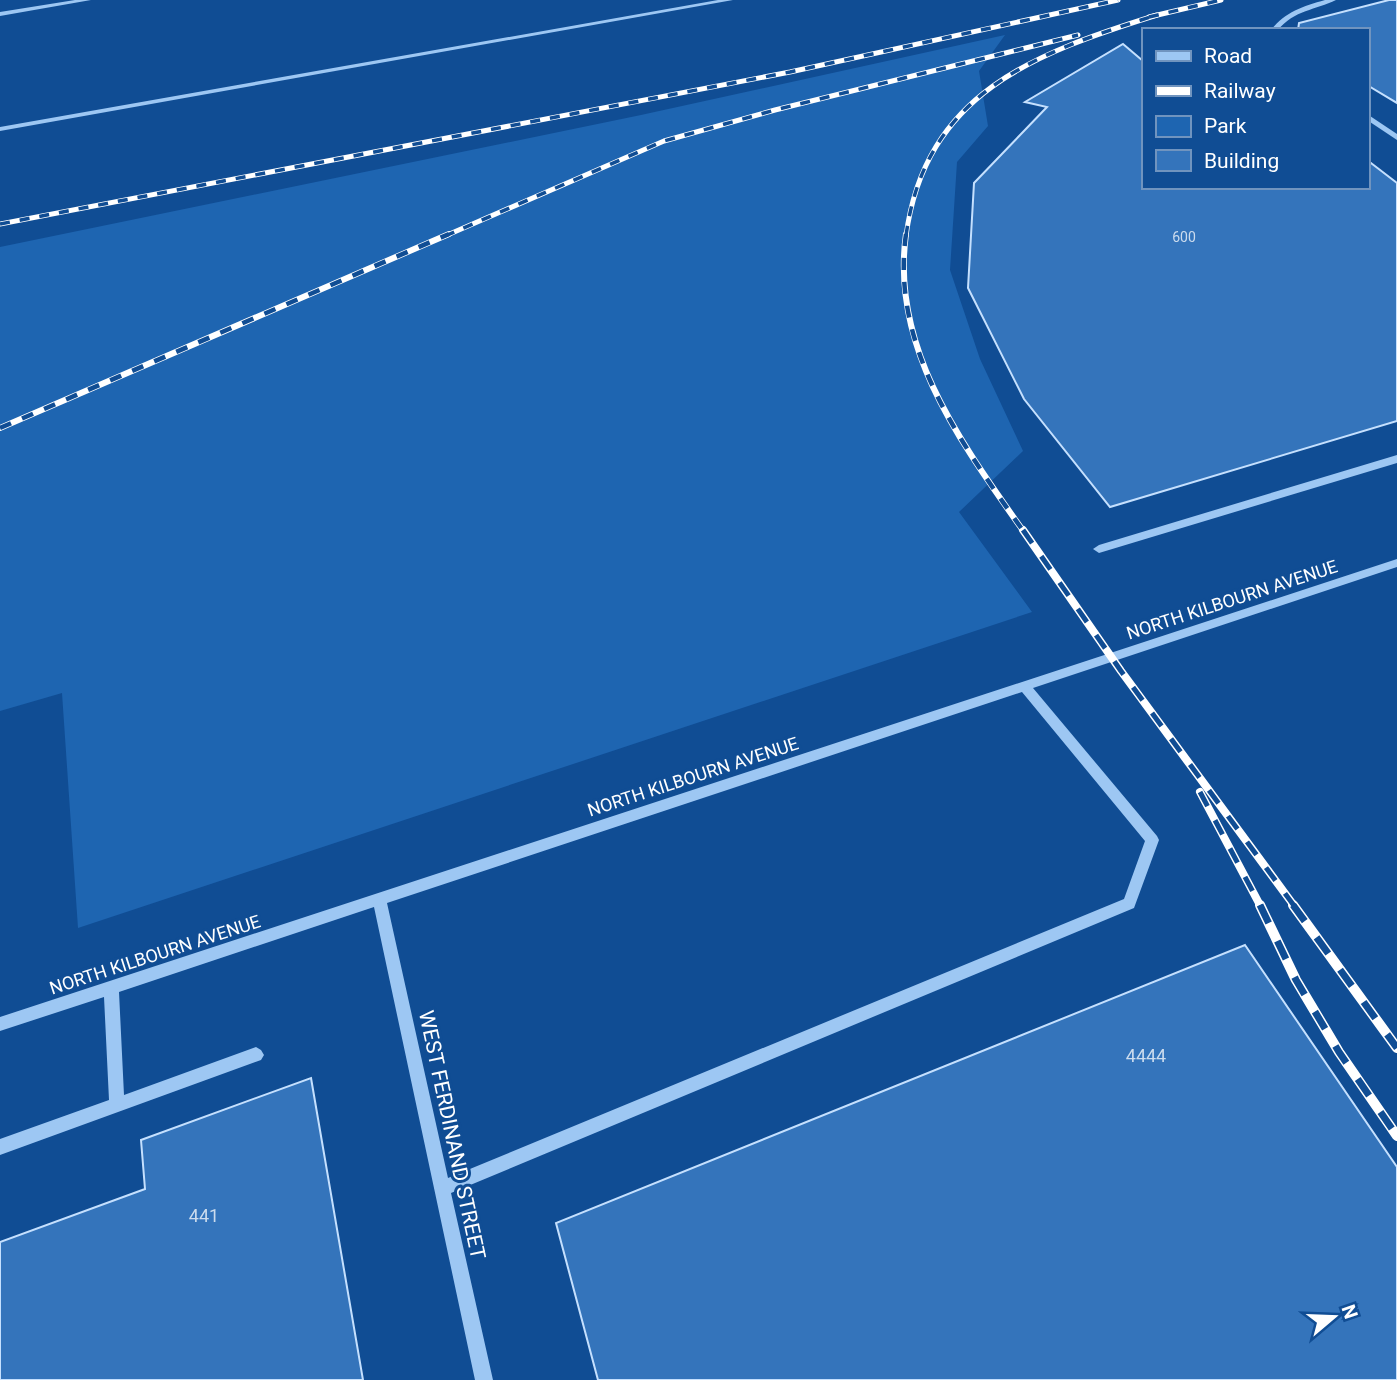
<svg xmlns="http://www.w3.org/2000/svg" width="1397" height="1380" font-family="Roboto,sans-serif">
<rect width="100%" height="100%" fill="#104d94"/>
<polygon fill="#1e65b1" points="1005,35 979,71 988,126 957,162 950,270 980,359 1023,451 959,512 1032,612 78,928 62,693 0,711 0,247 641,115"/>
<g fill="#3474bb" stroke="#c5e0fe" stroke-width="2">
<polygon points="1389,0 1397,0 1397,103 1367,85 1367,30 1298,30 1299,23"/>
<polygon points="1123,44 1143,61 1143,187 1367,187 1367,160 1397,183 1397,421 1110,507 1024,399 968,288 974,183 1047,107 1025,102"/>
<polygon points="1245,945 1397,1167 1397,1380 598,1380 556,1223"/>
<polygon points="311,1078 363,1380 0,1380 0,1242 145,1189 141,1140"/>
</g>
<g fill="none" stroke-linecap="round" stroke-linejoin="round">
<g fill="#9dc7f3" fill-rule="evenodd">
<polygon points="75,0 91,0 0,16 0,12"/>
<polygon points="718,0 733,0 0,131 0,127"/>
<path d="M 1325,0 L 1336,0 C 1316,10 1294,10 1278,30 L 1271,30 C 1285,12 1303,6 1325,0 Z"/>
<polygon points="1367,114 1397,134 1397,140 1367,120"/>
<polygon points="1397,455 1397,463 1099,553 1093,549 1099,545"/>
<path d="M 1397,559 L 1397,567 L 1033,688 L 1157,836 L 1159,840 L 1134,908 L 451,1193 L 493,1380 L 475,1380 L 374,907 L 119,992 L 124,1095 L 256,1047 L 261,1050 L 264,1055 L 261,1060 L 0,1155 L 0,1139 L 109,1100 L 104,997 L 0,1031 L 0,1017 ZM 1022,692 L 1145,841 L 1124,899 L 448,1178 L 387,903 Z"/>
</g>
<g stroke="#fff" stroke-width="5">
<g id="rail-far3">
<polyline points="1149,17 1221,0"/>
<polyline points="0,224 790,72 1118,0"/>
<polyline points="445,236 664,141 775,110 1078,35"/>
<path d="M 906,236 C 925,93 1035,53 1157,15"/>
</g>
</g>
<g stroke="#fff" stroke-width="6">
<g id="rail-far2">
<path d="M 906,234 C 890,348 962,444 1024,532"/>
<polyline points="0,428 449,234"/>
</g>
</g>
<g stroke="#fff" stroke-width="8">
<g id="rail-far1">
<polyline points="1023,530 1121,671 1295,907"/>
<polyline points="1200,792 1261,907"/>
</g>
</g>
<g stroke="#fff" stroke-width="10">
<g id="rail">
<polyline points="1260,905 1296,980 1339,1052 1397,1136"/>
<polyline points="1293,905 1397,1048"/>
</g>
</g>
<use href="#rail-far3" stroke="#104d94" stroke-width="3.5" stroke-dasharray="10" stroke-linecap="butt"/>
<use href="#rail-far2" stroke="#104d94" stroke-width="4.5" stroke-dasharray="12" stroke-linecap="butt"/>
<use href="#rail-far1" stroke="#104d94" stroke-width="5" stroke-dasharray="16" stroke-linecap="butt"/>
<use href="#rail" stroke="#104d94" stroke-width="7" stroke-dasharray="20" stroke-linecap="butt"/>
</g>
<g text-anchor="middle" stroke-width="6" stroke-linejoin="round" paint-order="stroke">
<g font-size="14" fill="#ccdcee">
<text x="1184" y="242">600</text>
</g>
<g font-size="18" fill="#fff" stroke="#104d94">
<text transform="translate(1232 600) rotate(-18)" y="6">NORTH KILBOURN AVENUE</text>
<text transform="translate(693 777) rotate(-18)" y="6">NORTH KILBOURN AVENUE</text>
<text transform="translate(155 955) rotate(-18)" y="6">NORTH KILBOURN AVENUE</text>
</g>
<g font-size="18" fill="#ccdcee">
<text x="1146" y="1062">4444</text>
<text x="204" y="1222">441</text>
</g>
<g font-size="21" fill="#fff" stroke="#104d94">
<text transform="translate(452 1135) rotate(78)" y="7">WEST FERDINAND STREET</text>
</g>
</g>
<rect x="1142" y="28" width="228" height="161" fill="#104d94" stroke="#7094bf" stroke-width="2"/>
<rect x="1156" y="51" width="35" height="10" fill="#9dc7f3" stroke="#7094bf" stroke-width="2"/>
<text x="1204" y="63" font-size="21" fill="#ffffff">Road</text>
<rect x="1156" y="86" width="35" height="10" fill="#ffffff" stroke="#7094bf" stroke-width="2"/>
<text x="1204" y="98" font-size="21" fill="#ffffff">Railway</text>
<rect x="1156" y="116" width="35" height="21" fill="#1e65b1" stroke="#7094bf" stroke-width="2"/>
<text x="1204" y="133" font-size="21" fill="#ffffff">Park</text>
<rect x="1156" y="150" width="35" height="21" fill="#3474bb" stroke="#7094bf" stroke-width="2"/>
<text x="1204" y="168" font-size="21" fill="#ffffff">Building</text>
<g transform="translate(1334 1317) rotate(71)" stroke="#104d94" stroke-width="5" paint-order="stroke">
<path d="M0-5L12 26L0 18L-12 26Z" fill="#ffffff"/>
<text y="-10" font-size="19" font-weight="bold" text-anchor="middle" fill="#ffffff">N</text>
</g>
</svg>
